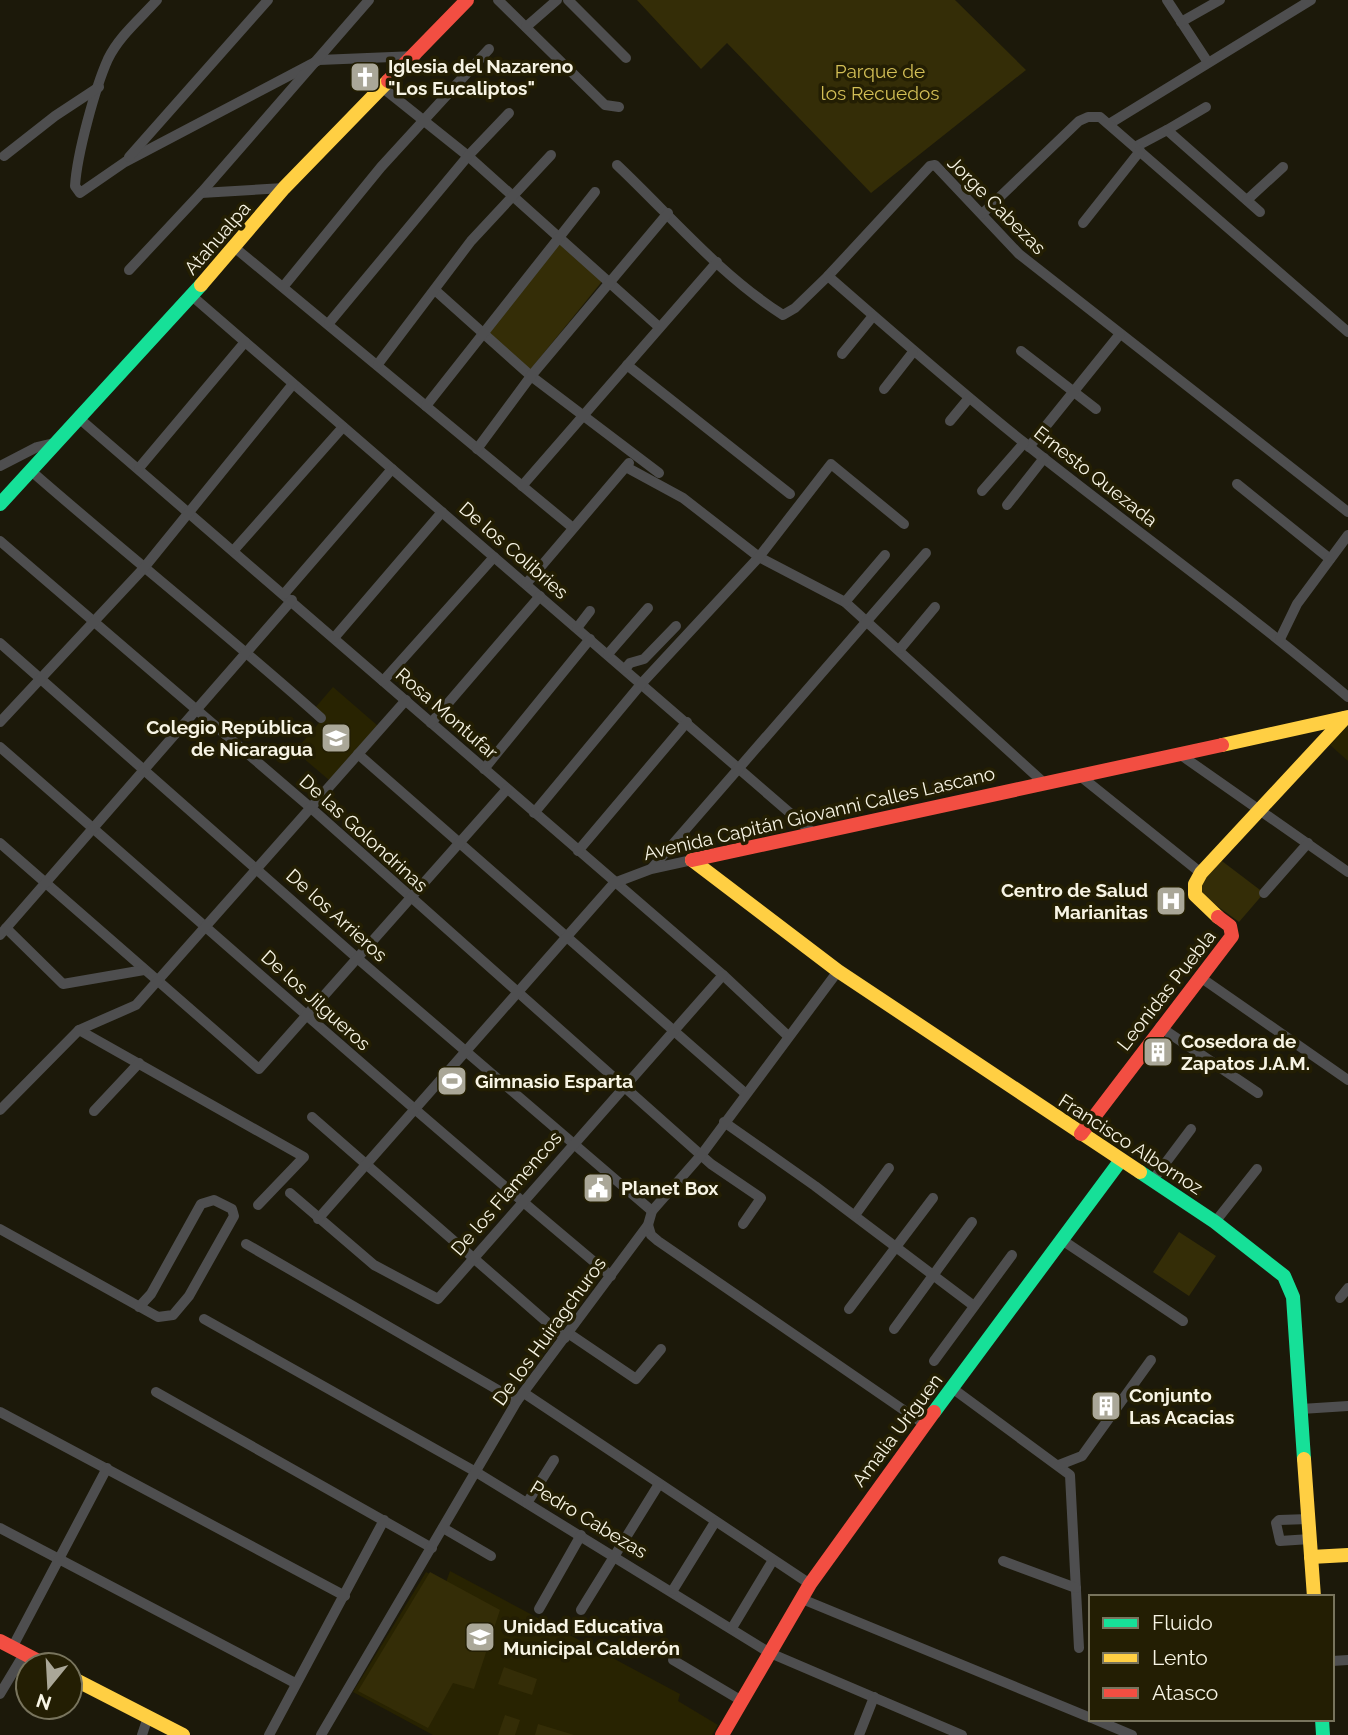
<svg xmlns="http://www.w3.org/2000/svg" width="1348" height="1735" font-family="Raleway,sans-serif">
<rect width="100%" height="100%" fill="#1c190a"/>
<g fill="#282301">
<polygon points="333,687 378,726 329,780 295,751 324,717 315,708"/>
<polygon points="1348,725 1348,761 1330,745"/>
<polygon points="450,1571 680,1694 678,1701 718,1725 712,1735 433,1735 353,1692 426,1572 446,1582"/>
</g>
<g fill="#342d07">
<polygon points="637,0 955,0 1026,70 871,193 727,43 701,69"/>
<polygon points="558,241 604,279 530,370 487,334"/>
<polygon points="1218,858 1264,893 1239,922 1201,894 1198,884"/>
<polygon points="1179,1232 1216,1256 1189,1296 1153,1272"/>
<polygon points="430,1572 500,1610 474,1689 453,1683 428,1728 358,1691"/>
<polygon points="504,1667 537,1679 532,1695 498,1684"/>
<polygon points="505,1715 520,1720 515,1735 498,1735"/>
<polygon points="538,1724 574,1735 535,1735"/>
</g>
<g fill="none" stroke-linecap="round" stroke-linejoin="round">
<g stroke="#4e4e4f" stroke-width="10">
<path d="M 157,0 C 141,18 119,36 108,59 C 95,88 77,154 75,186 L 80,193 L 125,162 L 319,60 L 416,56"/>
<polyline points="498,0 605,105 619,107"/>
<polyline points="568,0 626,58"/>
<polyline points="1167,0 1207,61"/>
<polyline points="1181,22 1220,0"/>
<polyline points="526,27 557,0"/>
<polyline points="383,88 468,156 659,327"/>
<polyline points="1109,124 1311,0"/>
<polyline points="1167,130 1206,107"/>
<polyline points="1135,147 1167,130 1260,212"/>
<polyline points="4,156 55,116 99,87"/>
<polyline points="129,157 268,0"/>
<path d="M 617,165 C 670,215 720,275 783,315 L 795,308 L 828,276 L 930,166 L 935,165 L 1019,254 L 1348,512"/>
<polyline points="201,193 284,188"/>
<polyline points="1247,200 1283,167"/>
<polyline points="982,214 1079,121 1088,117 1100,117 1348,332"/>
<polyline points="1083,223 1140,151"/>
<polyline points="234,247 573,528"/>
<polyline points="129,270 201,193 369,0"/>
<path d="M 828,276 C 892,332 956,388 1022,441 C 1130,527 1242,607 1348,697"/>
<polyline points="283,287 381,167 489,49"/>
<polyline points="436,291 531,376 659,473"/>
<polyline points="192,296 812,832"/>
<polyline points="329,323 468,156 509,113"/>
<polyline points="1021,351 1096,409"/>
<polyline points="842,354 873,316"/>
<polyline points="378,364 471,241 551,155"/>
<polyline points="627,365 790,494"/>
<polyline points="884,389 913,352"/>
<polyline points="426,406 595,192"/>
<polyline points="81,420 723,975 788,1036"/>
<polyline points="950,421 969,398"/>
<polyline points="1029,447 1120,334"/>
<polyline points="477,449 531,376 668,213"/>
<polyline points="0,466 37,447 54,443"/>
<polyline points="626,467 683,498 759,557 845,602 1043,782"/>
<polyline points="139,468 245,342"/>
<path d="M 30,470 C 126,554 226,633 321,718"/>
<polyline points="1237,484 1330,559"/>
<polyline points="522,486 717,262"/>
<polyline points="982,491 1024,443"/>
<polyline points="1007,505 1044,458"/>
<polyline points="0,541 311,808 711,1164 761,1198 743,1224"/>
<polyline points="234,550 343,427"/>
<polyline points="526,584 629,463"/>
<polyline points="284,594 392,469"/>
<polyline points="845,602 885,555"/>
<polyline points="577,628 590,611"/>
<polyline points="334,638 442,512"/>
<polyline points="1280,639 1297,604 1348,535"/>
<polyline points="0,643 357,958 652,1211"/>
<polyline points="900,649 935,607"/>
<polyline points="608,654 648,608"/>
<polyline points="625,669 630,663 644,659 676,626"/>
<polyline points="383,681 494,557"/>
<polyline points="0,722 143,569 293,384"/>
<polyline points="431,723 540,596"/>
<path d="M 0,747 C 203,924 404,1103 611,1276"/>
<polyline points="1178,753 1348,872"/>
<polyline points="358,754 746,1094"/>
<polyline points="484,769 590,639"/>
<polyline points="1079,775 1201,873"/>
<polyline points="534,813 642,683 759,557 831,464 904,524"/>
<polyline points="0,843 259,1069 507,789"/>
<polyline points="578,851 687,722"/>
<polyline points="652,868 926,553"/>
<polyline points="1264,893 1308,843"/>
<polyline points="6,928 63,984 144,970"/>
<polyline points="0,935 292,600"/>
<polyline points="1200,977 1348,1080"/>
<polyline points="1160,1027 1258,1093"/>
<polyline points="79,1030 304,1157 258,1205"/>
<polyline points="0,1110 79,1030 136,1005 406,700"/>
<polyline points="94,1111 139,1063"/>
<polyline points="312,1117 565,1338"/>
<polyline points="724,1122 815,1186 974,1306"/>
<polyline points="1152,1181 1191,1129"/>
<polyline points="290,1193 374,1265 438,1299 723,975"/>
<polyline points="855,1215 889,1168"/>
<polyline points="318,1219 614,883 651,869 692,860"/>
<polyline points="1215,1222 1257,1169"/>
<polyline points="648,1225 651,1235 658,1241 924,1424"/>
<polyline points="0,1229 158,1317 173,1315 189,1296 234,1216 232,1209 214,1200 201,1204 151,1294 139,1307"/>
<polyline points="1062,1240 1183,1321"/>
<polyline points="246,1244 517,1401"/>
<polyline points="1340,1298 1348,1288"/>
<polyline points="849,1309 933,1198"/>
<polyline points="204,1319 476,1472 770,1653 962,1735"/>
<polyline points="894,1329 972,1222"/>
<polyline points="568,1333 636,1379 661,1349"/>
<polyline points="934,1361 1012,1255"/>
<polyline points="952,1388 1070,1475 1079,1648"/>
<polyline points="156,1392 432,1548"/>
<polyline points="524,1393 810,1584"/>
<polyline points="1301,1409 1348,1406"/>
<polyline points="0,1412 345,1596"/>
<polyline points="1059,1465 1082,1456 1151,1360"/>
<polyline points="527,1503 554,1460"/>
<polyline points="1309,1519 1279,1520 1276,1523 1280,1541 1310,1539"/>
<polyline points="0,1528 295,1683"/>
<polyline points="443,1528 491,1556"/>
<polyline points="1003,1561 1076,1588"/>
<polyline points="673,1590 715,1522"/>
<polyline points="802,1599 1091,1718"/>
<polyline points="539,1609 581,1535"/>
<polyline points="581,1610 659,1484"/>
<polyline points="732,1628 773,1560"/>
<polyline points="12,1648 107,1468"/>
<polyline points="673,1660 742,1701"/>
<polyline points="1332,1661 1348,1660"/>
<polyline points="0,1694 24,1654"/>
<polyline points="1094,1719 1132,1735"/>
<polyline points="142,1735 148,1717"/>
<polyline points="269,1735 384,1520"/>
<polyline points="321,1735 517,1401 648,1225 652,1211 702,1154 838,971"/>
<polyline points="859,1735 874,1697"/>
</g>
<g stroke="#16e098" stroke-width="14">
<polyline points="0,504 201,285"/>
<polyline points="1140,1172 1215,1222 1284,1276 1293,1297 1304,1459"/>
<polyline points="934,1412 1121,1160"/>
<polyline points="1322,1719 1323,1735"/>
</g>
<g stroke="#ffcf43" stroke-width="14">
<polyline points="201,285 284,188 388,81"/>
<polyline points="1222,745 1348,717"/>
<polyline points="692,860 838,971 1140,1172"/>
<polyline points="1218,917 1195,895 1195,884 1201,873 1345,718"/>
<polyline points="1304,1459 1314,1597"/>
<polyline points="1311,1557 1348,1555"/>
<polyline points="70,1677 183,1735"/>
</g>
<g stroke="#f24e42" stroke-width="14">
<polyline points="388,81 467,0"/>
<polyline points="692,860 1222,745"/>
<polyline points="1081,1134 1232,936 1230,926 1218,917"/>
<polyline points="0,1641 46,1665"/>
<polyline points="722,1735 810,1584 934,1412"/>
</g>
</g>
<defs>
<g id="church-square" transform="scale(1.575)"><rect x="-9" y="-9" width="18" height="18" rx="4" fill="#aaa798" stroke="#231e03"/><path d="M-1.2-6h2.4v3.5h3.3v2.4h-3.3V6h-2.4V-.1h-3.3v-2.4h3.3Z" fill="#fff"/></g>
<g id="school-square" transform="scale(1.575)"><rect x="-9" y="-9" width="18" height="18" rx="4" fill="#aaa798" stroke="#231e03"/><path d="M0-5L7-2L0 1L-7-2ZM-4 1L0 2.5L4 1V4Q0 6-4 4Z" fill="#fff"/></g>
<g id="hospital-square" transform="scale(1.575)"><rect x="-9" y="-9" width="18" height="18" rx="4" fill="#aaa798" stroke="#231e03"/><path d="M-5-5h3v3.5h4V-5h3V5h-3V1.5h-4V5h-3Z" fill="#fff"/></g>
<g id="building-square" transform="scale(1.575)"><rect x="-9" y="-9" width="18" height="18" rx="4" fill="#aaa798" stroke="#231e03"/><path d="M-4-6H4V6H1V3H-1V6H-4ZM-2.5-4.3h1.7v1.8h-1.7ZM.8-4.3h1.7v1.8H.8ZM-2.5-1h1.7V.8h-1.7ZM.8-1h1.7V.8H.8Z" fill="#fff"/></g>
<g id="stadium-square" transform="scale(1.575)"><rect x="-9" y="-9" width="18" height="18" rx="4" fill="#aaa798" stroke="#231e03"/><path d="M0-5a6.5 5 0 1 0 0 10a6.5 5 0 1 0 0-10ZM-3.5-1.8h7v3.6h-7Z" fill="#fff"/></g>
<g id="civic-square" transform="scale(1.575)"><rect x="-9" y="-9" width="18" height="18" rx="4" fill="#aaa798" stroke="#231e03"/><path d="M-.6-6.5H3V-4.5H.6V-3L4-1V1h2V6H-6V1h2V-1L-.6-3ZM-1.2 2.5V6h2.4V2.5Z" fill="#fff"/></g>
</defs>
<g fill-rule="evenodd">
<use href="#church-square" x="365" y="77"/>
<use href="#school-square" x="336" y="738"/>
<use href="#hospital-square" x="1171" y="901"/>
<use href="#building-square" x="1158" y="1052"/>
<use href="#stadium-square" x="452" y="1081"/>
<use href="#civic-square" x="598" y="1188"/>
<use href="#building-square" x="1106" y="1406"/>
<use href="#school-square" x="480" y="1637"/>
</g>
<g text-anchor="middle" stroke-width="7" stroke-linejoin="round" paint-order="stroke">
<g font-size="19" font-weight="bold" fill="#f7f4e4" stroke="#231e03" text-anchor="start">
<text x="388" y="73">Iglesia del Nazareno<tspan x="388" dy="22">"Los Eucaliptos"</tspan></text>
<text x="313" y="734" text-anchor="end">Colegio República<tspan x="313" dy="22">de Nicaragua</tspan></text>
<text x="1148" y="897" text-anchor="end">Centro de Salud<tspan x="1148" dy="22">Marianitas</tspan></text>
<text x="1181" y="1048">Cosedora de<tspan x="1181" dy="22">Zapatos J.A.M.</tspan></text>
<text x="475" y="1088">Gimnasio Esparta</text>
<text x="621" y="1195">Planet Box</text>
<text x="1129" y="1402">Conjunto<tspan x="1129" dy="22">Las Acacias</tspan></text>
<text x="503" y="1633">Unidad Educativa<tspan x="503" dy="22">Municipal Calderón</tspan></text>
</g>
<g font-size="19" fill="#d3bf56" stroke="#231e03">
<text x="880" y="78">Parque de<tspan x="880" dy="22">los Recuedos</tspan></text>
</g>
<g font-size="19" fill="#f7f4e4" stroke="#231e03">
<text transform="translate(997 205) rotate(45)" y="7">Jorge Cabezas</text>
<text transform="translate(217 238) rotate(-49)" y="7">Atahualpa</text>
<text transform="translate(1096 476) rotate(38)" y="7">Ernesto Quezada</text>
<text transform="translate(514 550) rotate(41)" y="7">De los Colibries</text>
<text transform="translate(447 713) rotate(41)" y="7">Rosa Montufar</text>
<text transform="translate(819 813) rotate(-13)" y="7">Avenida Capitán Giovanni Calles Lascano</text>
<text transform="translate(364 833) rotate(42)" y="7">De las Golondrinas</text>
<text transform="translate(337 915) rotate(42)" y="7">De los Arrieros</text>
<text transform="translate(1166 990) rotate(-52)" y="7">Leonidas Puebla</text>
<text transform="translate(316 1000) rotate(42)" y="7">De los Jilgueros</text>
<text transform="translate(1131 1144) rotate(33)" y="7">Francisco Albornoz</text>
<text transform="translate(506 1193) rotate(-49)" y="7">De los Flamencos</text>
<text transform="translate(549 1331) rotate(-54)" y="7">De los Huiragchuros</text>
<text transform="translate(897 1430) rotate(-53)" y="7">Amalia Uriguen</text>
<text transform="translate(589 1519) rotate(31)" y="7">Pedro Cabezas</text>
</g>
</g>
<rect x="1089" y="1595" width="245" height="126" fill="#231e03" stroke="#78745d" stroke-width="2"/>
<rect x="1103" y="1618" width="35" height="10" fill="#16e098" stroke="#78745d" stroke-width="2"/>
<text x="1152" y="1630" font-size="21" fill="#f7f4e4">Fluido</text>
<rect x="1103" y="1653" width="35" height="10" fill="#ffcf43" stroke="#78745d" stroke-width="2"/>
<text x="1152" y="1665" font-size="21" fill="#f7f4e4">Lento</text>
<rect x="1103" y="1688" width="35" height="10" fill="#f24e42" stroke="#78745d" stroke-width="2"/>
<text x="1152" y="1700" font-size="21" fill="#f7f4e4">Atasco</text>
<g transform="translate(49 1686) rotate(198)"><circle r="33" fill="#231e03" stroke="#78745d" stroke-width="2"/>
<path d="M0-5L12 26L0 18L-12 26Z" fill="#aaa798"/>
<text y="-10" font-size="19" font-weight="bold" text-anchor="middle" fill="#f7f4e4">N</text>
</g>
</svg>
